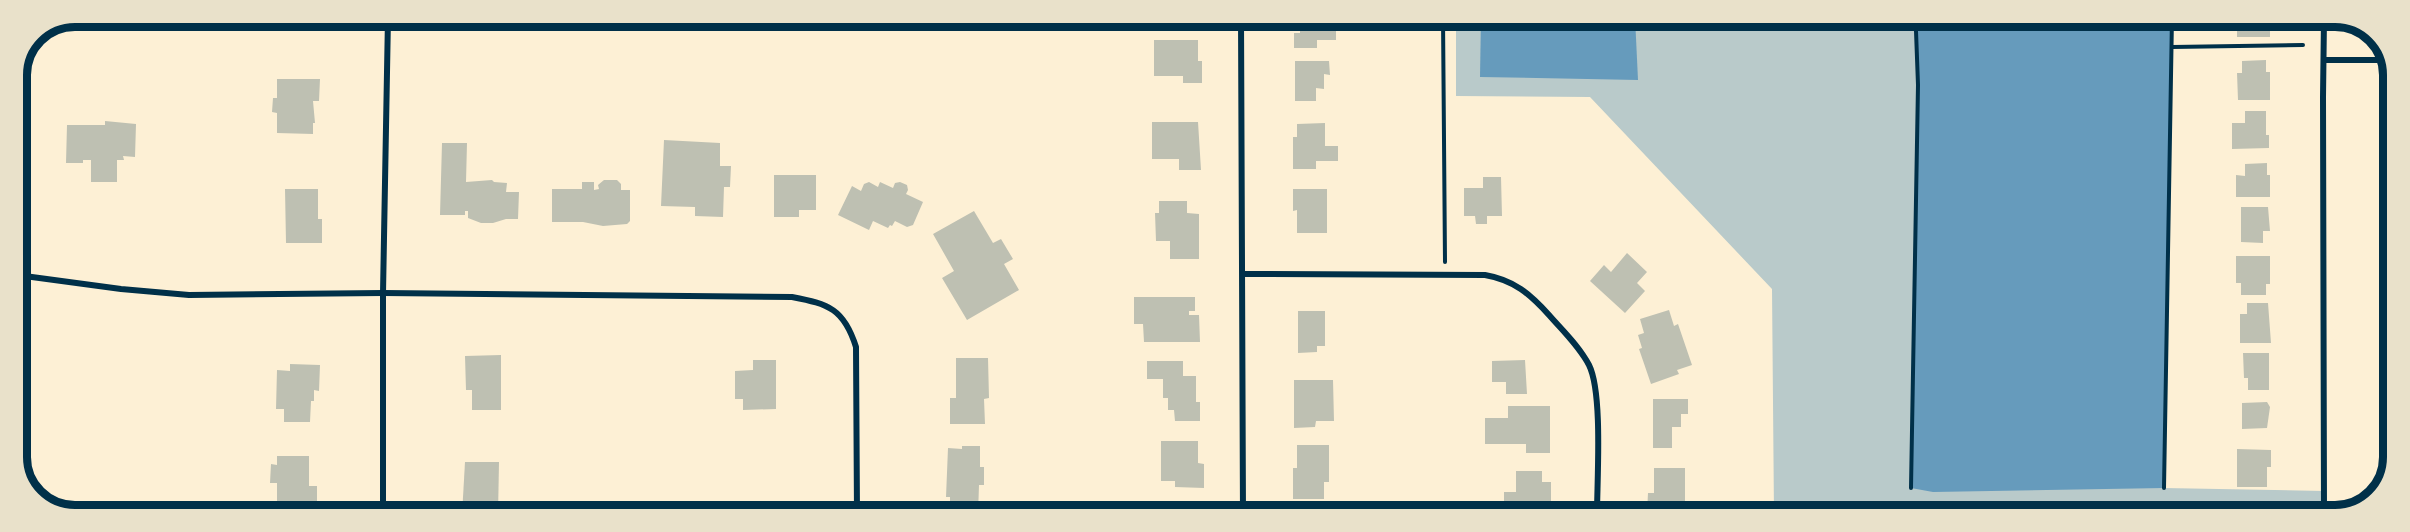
<svg xmlns="http://www.w3.org/2000/svg" width="2410" height="532" font-family="'Work Sans',sans-serif">
<rect width="100%" height="100%" fill="#fdf0d5"/>
<polygon fill="#b9caca" points="1456,17 1911,17 2164,488 2324,491 2324,515 1774,515 1772,289 1590,97 1456,96"/>
<g fill="#669bbc">
<polygon points="1481,17 1635,17 1638,80 1480,77"/>
<polygon points="1911,17 2172,17 2164,488 1933,492 1911,488 1918,85 1916,31"/>
</g>
<g fill="#bec0b2">
<polygon points="1291,17 1328,17 1328,21 1336,21 1336,40 1317,40 1317,48 1294,48 1294,33 1300,33 1300,25 1291,25"/>
<rect x="2237" y="18" width="33" height="19"/>
<polygon points="1154,40 1198,40 1198,61 1202,61 1202,83 1183,83 1183,76 1154,76"/>
<polygon points="2266,60 2266,72 2270,72 2270,100 2238,100 2237,73 2242,73 2242,61"/>
<polygon points="1295,61 1329,61 1330,75 1324,74 1324,89 1316,88 1316,101 1295,101"/>
<polygon points="277,79 320,79 319,101 313,101 315,123 313,123 313,134 277,133 277,113 272,112 273,98 277,98"/>
<polygon points="2380,103 2393,103 2393,148 2382,148"/>
<polygon points="2245,111 2266,111 2266,135 2269,135 2269,148 2232,149 2232,123 2245,123"/>
<polygon points="105,121 136,124 135,157 123,156 124,160 117,160 117,182 91,182 91,160 83,160 83,163 66,163 67,125 105,125"/>
<polygon points="1152,122 1198,122 1201,170 1179,170 1179,159 1152,159"/>
<polygon points="1325,123 1325,146 1338,146 1338,161 1316,161 1316,169 1293,169 1293,137 1297,137 1297,124"/>
<polygon points="17,139 21,139 20,155 23,155 22,181 17,180"/>
<polygon points="664,140 720,143 720,166 731,166 730,187 724,187 723,217 695,216 695,207 661,206"/>
<polygon points="442,143 467,143 466,182 492,180 494,182 507,183 506,192 519,192 518,219 506,219 493,223 481,223 468,218 468,211 465,211 465,215 440,215"/>
<polygon points="2393,157 2393,227 2380,227 2379,158"/>
<polygon points="2267,163 2267,175 2270,175 2270,197 2236,197 2236,175 2245,176 2245,164"/>
<polygon points="774,175 816,175 816,210 799,210 799,217 774,217"/>
<polygon points="1483,177 1501,177 1502,216 1487,216 1487,224 1476,224 1475,216 1464,216 1464,188 1483,188"/>
<polygon points="604,180 617,180 621,184 621,190 630,190 630,221 627,224 603,226 583,222 552,222 552,189 582,189 582,182 594,182 594,190 599,189 598,185"/>
<polygon points="869,182 878,187 880,182 893,188 895,183 900,182 907,185 908,190 906,194 923,202 913,225 907,227 895,221 892,226 890,225 888,228 873,221 869,230 838,215 852,186 861,191 864,184"/>
<polygon points="285,189 318,189 318,219 322,219 322,243 286,243"/>
<polygon points="1293,189 1327,189 1327,233 1297,233 1297,210 1293,211"/>
<polygon points="1159,201 1187,201 1187,213 1199,214 1199,259 1170,259 1170,241 1156,241 1155,213 1159,213"/>
<polygon points="2241,207 2268,207 2270,231 2263,231 2263,243 2241,242"/>
<polygon points="974,211 993,243 1001,239 1013,259 1004,264 1019,290 967,320 942,278 954,271 933,234"/>
<polygon points="2380,239 2393,239 2393,291 2380,291 2380,277 2383,277 2383,253 2380,253"/>
<polygon points="1627,253 1647,272 1637,283 1645,291 1625,313 1590,281 1604,265 1611,272"/>
<polygon points="2236,256 2270,256 2270,284 2266,284 2266,295 2241,295 2241,283 2236,283"/>
<polygon points="1134,297 1195,297 1195,311 1189,311 1189,315 1199,315 1200,342 1144,342 1143,324 1134,324"/>
<polygon points="2247,303 2268,303 2271,343 2240,343 2240,314 2247,314"/>
<polygon points="2381,306 2393,306 2393,357 2381,357 2384,332"/>
<polygon points="1669,310 1674,326 1678,324 1692,365 1677,370 1679,374 1651,384 1639,349 1642,348 1638,335 1644,333 1640,319"/>
<polygon points="1298,311 1325,311 1325,346 1317,346 1317,352 1298,353"/>
<polygon points="2243,353 2269,353 2269,390 2248,390 2248,378 2244,378"/>
<polygon points="501,355 501,410 472,410 472,390 466,390 465,356"/>
<polygon points="956,358 988,358 989,398 984,399 985,424 950,424 950,398 956,398"/>
<polygon points="753,360 776,360 776,409 743,410 743,399 735,399 735,371 753,370"/>
<polygon points="1525,360 1527,394 1506,394 1506,382 1492,382 1492,361"/>
<polygon points="1147,361 1183,361 1183,376 1196,376 1196,402 1200,402 1200,421 1175,421 1174,410 1168,410 1168,398 1163,398 1163,379 1147,379"/>
<polygon points="290,364 320,365 319,391 314,390 314,401 311,401 310,422 284,422 284,409 276,409 277,370 290,371"/>
<polygon points="2380,373 2393,373 2393,424 2380,424 2380,410 2383,410 2383,386 2380,386"/>
<polygon points="1294,380 1333,380 1334,421 1316,421 1315,427 1294,428"/>
<polygon points="1653,399 1688,399 1688,414 1681,414 1681,427 1672,427 1672,448 1653,448"/>
<polygon points="2267,402 2270,407 2267,428 2242,429 2242,403"/>
<polygon points="1508,406 1550,406 1550,453 1526,453 1526,444 1485,444 1485,418 1508,418"/>
<polygon points="1161,441 1198,441 1198,463 1204,464 1204,488 1175,487 1175,481 1161,481"/>
<polygon points="1297,445 1329,445 1329,482 1324,482 1324,499 1293,499 1293,468 1297,468"/>
<polygon points="2380,445 2392,445 2392,468 2383,484 2380,484"/>
<polygon points="962,446 980,446 980,467 984,467 984,485 979,485 978,515 950,515 950,497 946,497 948,448 962,449"/>
<polygon points="2237,449 2271,450 2271,467 2267,467 2267,487 2237,487"/>
<polygon points="277,456 309,456 309,486 317,486 317,515 277,513 277,483 270,483 271,464 277,465"/>
<polygon points="465,462 499,462 498,515 462,515"/>
<polygon points="1654,468 1685,468 1685,510 1672,510 1672,513 1647,513 1648,493 1654,493"/>
<polygon points="1516,471 1542,471 1542,482 1551,482 1551,515 1526,515 1526,509 1504,510 1504,492 1516,492"/>
<rect x="1300" y="511" width="30" height="4"/>
</g>
<g fill="none" stroke-linecap="round" stroke-linejoin="round">
<g stroke="#003049" stroke-width="4">
<polyline points="1443,17 1445,262"/>
<polyline points="2172,47 2303,45"/>
<polyline points="1911,488 1918,85 1916,31 1911,17"/>
<polyline points="2164,488 2172,17"/>
</g>
<g stroke="#003049" stroke-width="6">
<polyline points="1241,17 1243,515"/>
<polyline points="2324,60 2390,60"/>
<path d="M 1243,274 L 1485,275 C 1514,280 1530,294 1549,315 C 1563,331 1579,346 1589,365 C 1603,393 1597,480 1597,515"/>
<path d="M 17,275 L 121,289 L 189,295 L 383,293 L 792,297 C 829,304 844,309 856,347 L 857,515"/>
<polyline points="383,515 383,293 388,17"/>
<polyline points="2324,515 2323,97 2324,18"/>
</g>
</g>
<path d="M0 0H2410V532H0ZM75 27H2335A48 48 0 0 1 2383 75V457A48 48 0 0 1 2335 505H75A48 48 0 0 1 27 457V75A48 48 0 0 1 75 27Z" fill="#e9e1ca" fill-rule="evenodd"/>
<path fill="none" stroke="#003049" stroke-width="8" d="M75 27H2335A48 48 0 0 1 2383 75V457A48 48 0 0 1 2335 505H75A48 48 0 0 1 27 457V75A48 48 0 0 1 75 27Z"/>
</svg>
